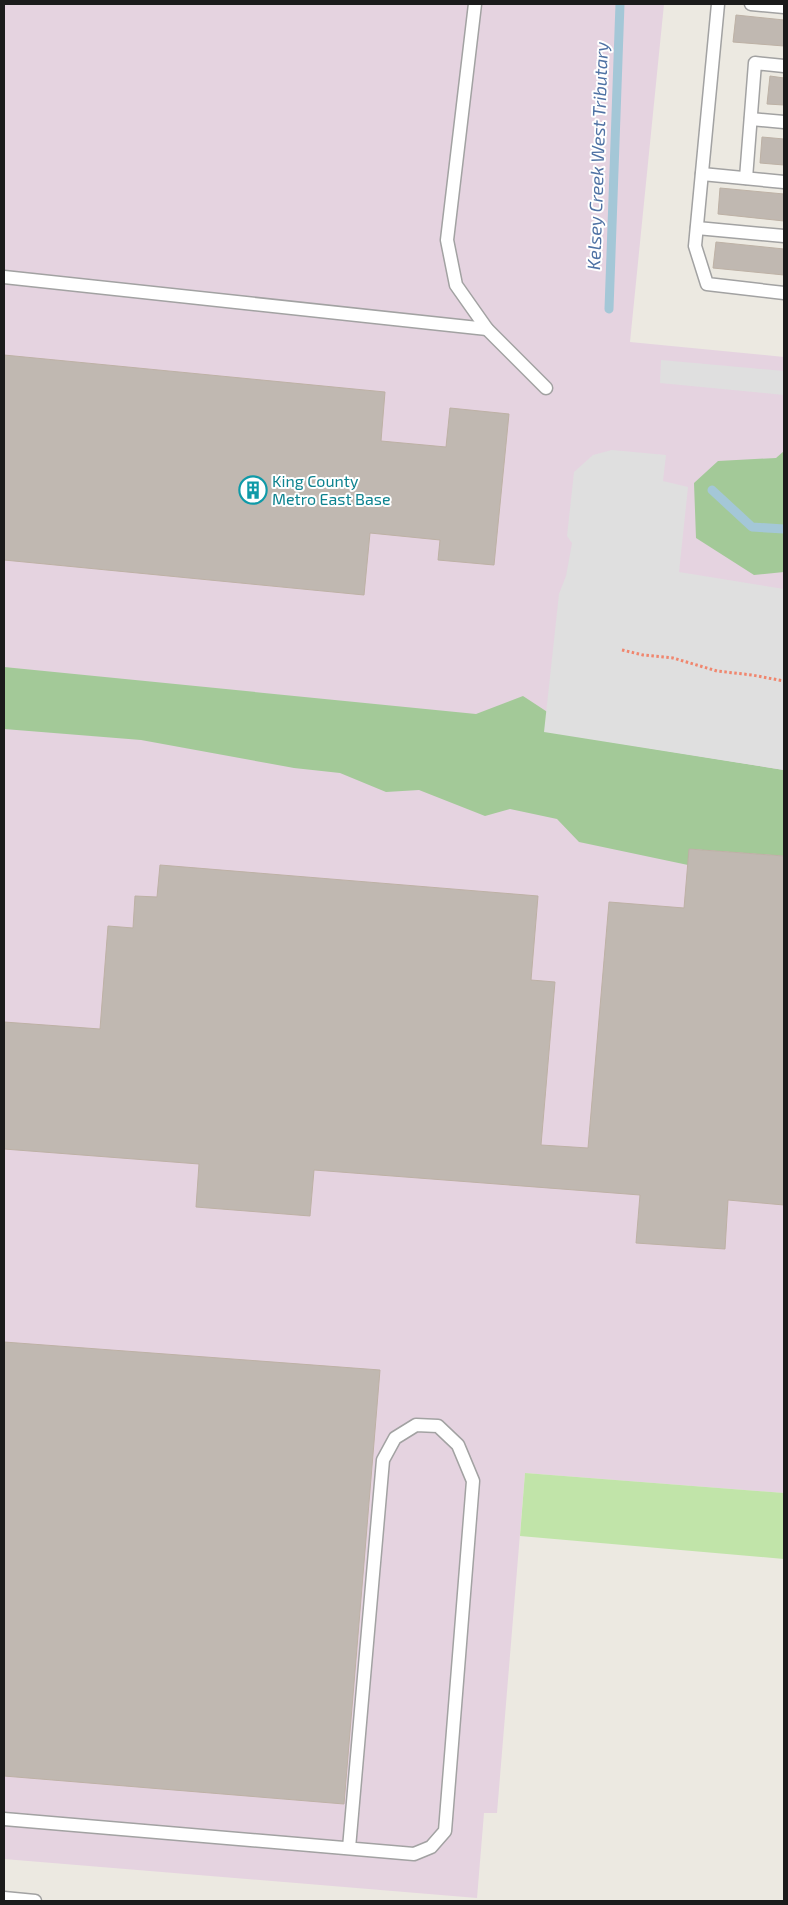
<svg xmlns="http://www.w3.org/2000/svg" width="788" height="1905" font-family="'Exo 2',sans-serif">
<rect width="100%" height="100%" fill="#ece9e1"/>
<polygon fill="#e5d3e0" points="4,4 664,4 630,342 784,357 784,1493 525,1473 497,1813 484,1813 477,1898 4,1859"/>
<polygon fill="#c1e4a9" points="525,1473 784,1493 784,1559 520,1536"/>
<g fill="#a3c998">
<polygon points="784,451 784,572 754,575 696,538 694,483 718,461 776,458"/>
<polygon points="4,667 476,714 523,696 587,738 784,770 784,856 690,849 688,865 579,842 557,819 510,809 485,816 419,790 386,792 340,773 294,768 141,740 4,729"/>
</g>
<g fill="#dfdfdf">
<polygon points="661,360 784,371 784,395 660,383"/>
<polygon points="612,450 666,455 663,481 688,487 679,572 784,589 784,770 544,732 559,594 566,576 572,543 567,536 574,472 593,455"/>
</g>
<g fill="none" stroke-linecap="round" stroke-linejoin="round">
<g stroke="#a4c7d7" stroke-width="9">
<polyline points="609,309 620,4"/>
<polyline points="712,490 752,527 784,529"/>
</g>
</g>
<g fill="#c0b8b1" stroke="#bdb1a5">
<polygon points="736,15 784,20 784,46 733,42"/>
<polygon points="770,76 784,78 784,105 767,104"/>
<polygon points="762,137 784,139 784,165 760,163"/>
<polygon points="720,188 784,194 784,221 718,214"/>
<polygon points="716,242 784,249 784,275 713,268"/>
<polygon points="4,355 385,392 381,441 446,447 450,408 509,414 494,565 438,560 440,540 370,533 364,595 4,560"/>
<polygon points="689,849 784,856 784,1205 728,1200 725,1249 636,1243 640,1195 314,1170 310,1216 196,1207 199,1164 4,1149 4,1022 100,1029 108,926 133,928 135,896 157,897 160,865 538,896 531,980 555,982 541,1145 588,1148 609,902 684,908"/>
<polygon points="4,1342 380,1370 344,1804 4,1776"/>
</g>
<g fill="none" stroke-linecap="round" stroke-linejoin="round">
<g stroke="#a2a2a2" stroke-width="15">
<g id="service">
<polyline points="475,4 447,240 456,285 487,329 546,388"/>
<polyline points="718,4 695,246 707,284 784,293"/>
<polyline points="751,4 784,7"/>
<polyline points="751,119 784,122"/>
<polyline points="702,174 784,182"/>
<polyline points="746,178 755,63 784,66"/>
<polyline points="697,228 784,236"/>
<polyline points="4,277 487,329"/>
<polyline points="4,1819 414,1854 431,1847 445,1831 473,1481 458,1445 438,1426 416,1425 395,1438 383,1460 349,1848"/>
<polyline points="4,1898 35,1901"/>
</g>
</g>
<polyline stroke="#f0866e" stroke-width="3" stroke-dasharray="2.5 2.5" stroke-linecap="butt" points="622,650 643,655 673,658 717,671 752,675 784,681"/>
<use href="#service" stroke="#fff" stroke-width="12"/>
</g>
<defs>
<g id="building-ring" transform="scale(1.4375)"><circle r="9.5" fill="#fff" stroke="#0f9aa8" stroke-width="1.5"/><path d="M-4-6H4V6H1V3H-1V6H-4ZM-2.5-4.3h1.7v1.8h-1.7ZM.8-4.3h1.7v1.8H.8ZM-2.5-1h1.7V.8h-1.7ZM.8-1h1.7V.8H.8Z" fill="#0f9aa8"/></g>
</defs>
<g fill-rule="evenodd">
<use href="#building-ring" x="253" y="490"/>
</g>
<g text-anchor="middle" stroke-width="4" stroke-linejoin="round" paint-order="stroke">
<g font-size="16" fill="#0d838f" stroke="#fff" text-anchor="start">
<text x="272" y="487">King County<tspan x="272" dy="18">Metro East Base</tspan></text>
</g>
<g font-size="18" font-style="italic" fill="#4f72a4" stroke="#fff">
<text transform="translate(598 156) rotate(-88)" y="6">Kelsey Creek West Tributary</text>
</g>
</g>
<rect width="788" height="1905" fill="none" stroke="#1b1b1b" stroke-width="10"/>
</svg>
